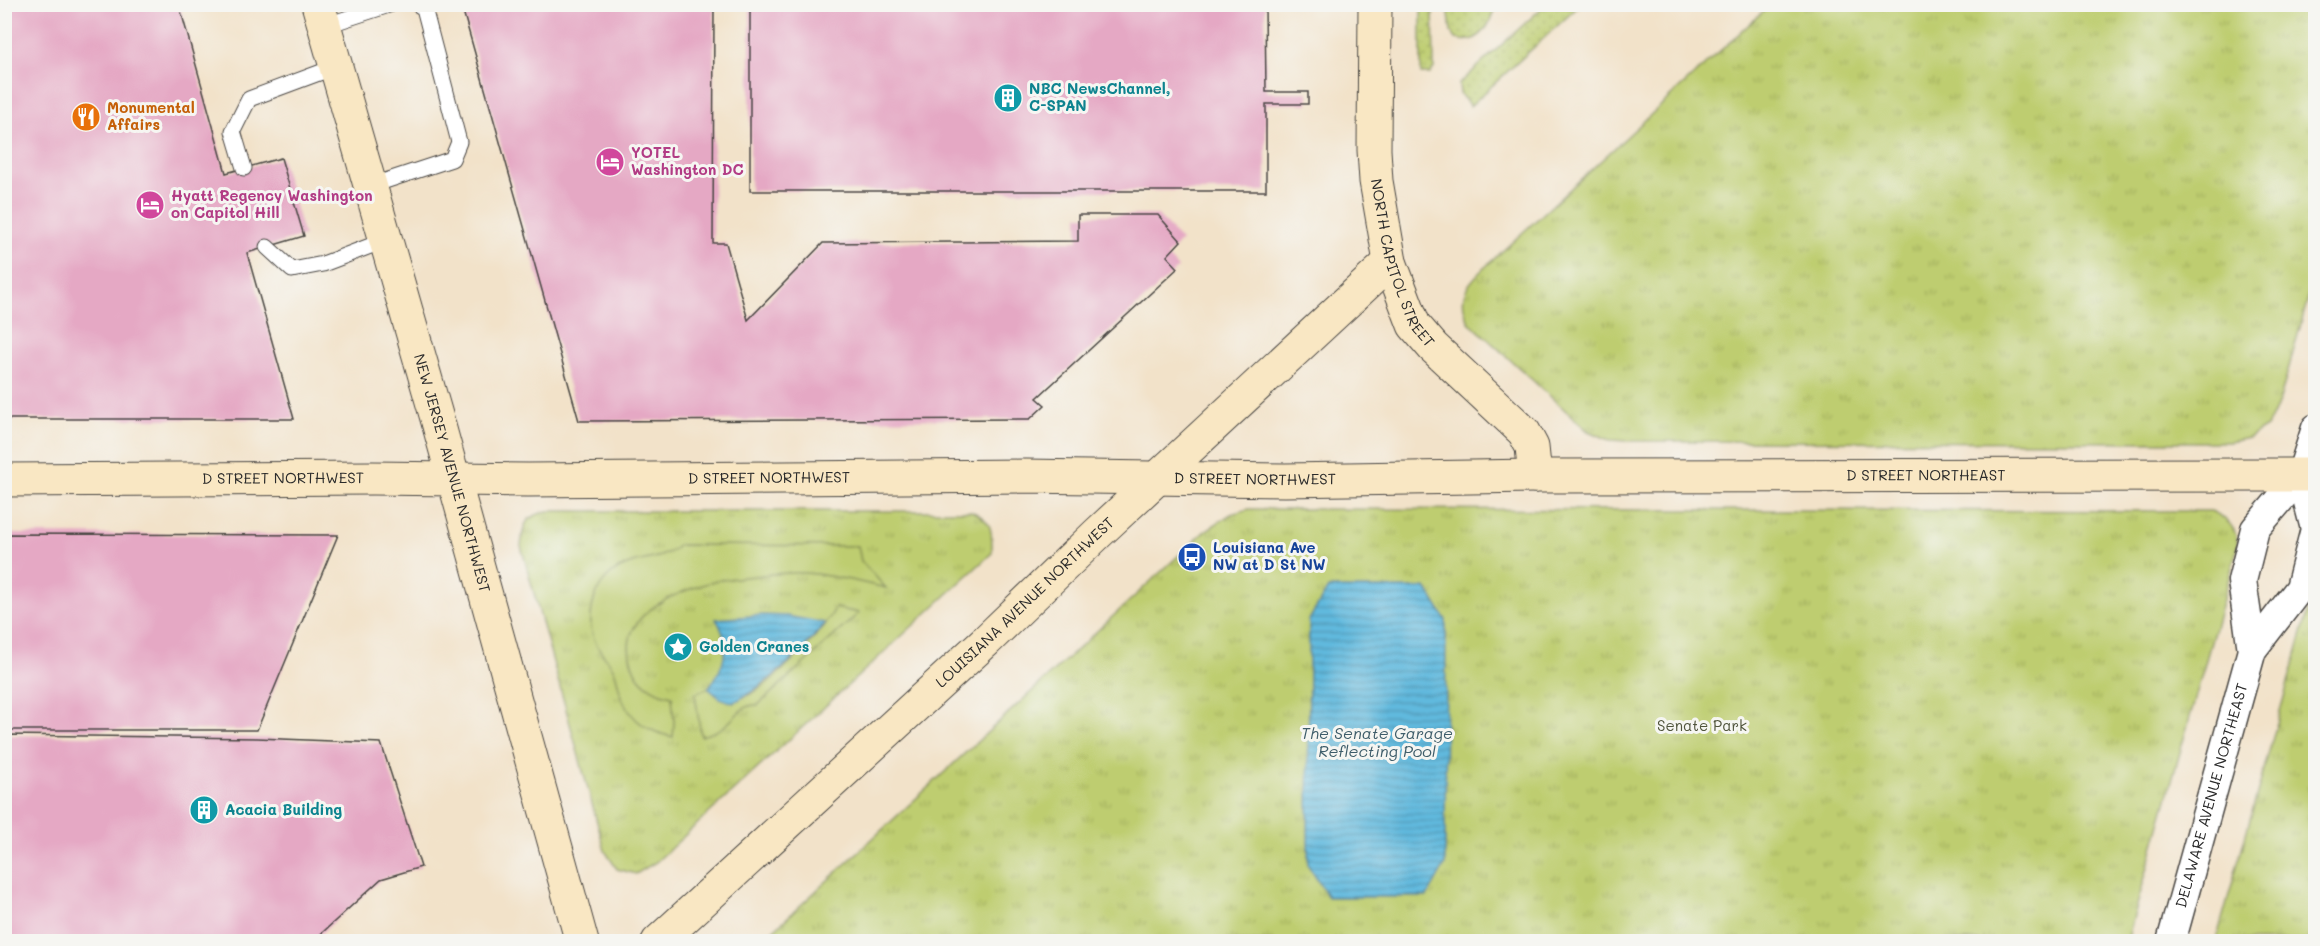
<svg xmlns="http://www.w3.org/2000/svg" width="2320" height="946" font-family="Mali,sans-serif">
<defs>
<pattern id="grass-dots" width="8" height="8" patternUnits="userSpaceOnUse" patternTransform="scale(1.5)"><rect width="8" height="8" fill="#becd6f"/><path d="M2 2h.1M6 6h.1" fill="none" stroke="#a3b060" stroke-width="1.8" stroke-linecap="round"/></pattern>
<pattern id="park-tufts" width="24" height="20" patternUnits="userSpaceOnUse" patternTransform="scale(1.5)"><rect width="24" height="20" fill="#becd6f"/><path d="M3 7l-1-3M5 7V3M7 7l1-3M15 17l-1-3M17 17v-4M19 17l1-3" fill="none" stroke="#a3b060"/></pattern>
<pattern id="water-rules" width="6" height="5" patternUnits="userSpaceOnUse" patternTransform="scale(1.5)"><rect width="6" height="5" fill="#61b9de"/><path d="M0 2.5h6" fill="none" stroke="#5097b4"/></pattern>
</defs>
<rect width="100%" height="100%" fill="#f6f6f2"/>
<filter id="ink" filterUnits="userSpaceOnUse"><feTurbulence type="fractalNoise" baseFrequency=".0167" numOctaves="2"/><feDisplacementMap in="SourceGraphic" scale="12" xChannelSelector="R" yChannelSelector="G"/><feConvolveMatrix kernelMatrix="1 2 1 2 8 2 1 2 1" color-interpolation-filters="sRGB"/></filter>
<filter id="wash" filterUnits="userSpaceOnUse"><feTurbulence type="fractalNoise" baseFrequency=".008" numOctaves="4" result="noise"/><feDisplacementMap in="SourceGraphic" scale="24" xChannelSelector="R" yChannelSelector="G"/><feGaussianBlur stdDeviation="1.35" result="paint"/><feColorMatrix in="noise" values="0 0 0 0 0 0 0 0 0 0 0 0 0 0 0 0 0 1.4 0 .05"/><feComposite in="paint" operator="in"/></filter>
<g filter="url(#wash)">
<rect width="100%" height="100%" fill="#f2e2c9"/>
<g fill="url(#grass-dots)" stroke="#747c4d" stroke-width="1.5">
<polygon points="1421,5 1433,5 1434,68 1430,74 1421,74"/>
<path d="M 1448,5 L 1448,4 L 1495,5 C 1491,25 1480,46 1456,39 L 1451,32 Z"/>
<polygon points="1545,5 1580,5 1470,106 1460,94 1459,84"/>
</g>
<g fill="url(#park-tufts)" stroke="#747c4d" stroke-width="1.5">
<path d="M 1770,5 L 2315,5 L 2315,273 L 2281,396 L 2274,414 L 2266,427 L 2248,438 L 2229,442 L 1628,441 L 1610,440 L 1588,431 L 1469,322 C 1457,298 1465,286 1483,269 Z"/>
<path d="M 1249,509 L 2211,511 C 2227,518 2237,528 2238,546 L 2127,941 L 761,942 L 1205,531 L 1231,514 Z"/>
<path d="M 548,511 L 971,511 C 993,520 992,530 992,553 L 656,862 L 636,874 L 617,869 L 605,851 L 521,546 C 524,523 524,517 548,511 Z"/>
<polygon points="2315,587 2315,941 2216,941"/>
</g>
<g fill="#becd6f" stroke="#747c4d" stroke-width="1.5">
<path d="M 679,545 L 858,546 L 861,561 L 886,588 C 859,582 832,575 805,573 C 785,572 765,575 745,577 C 735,578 724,579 714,581 C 676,593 615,613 632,664 C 638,683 653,692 672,696 L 674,722 L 673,737 C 650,732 634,723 623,701 C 619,691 618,680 614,670 C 608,659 598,651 594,639 C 587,621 592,593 606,579 C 627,555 659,565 679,545 Z"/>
<path d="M 835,608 L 859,613 L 758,705 C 740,704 737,718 723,727 C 716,732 709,734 701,736 L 695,694 L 708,688 L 720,698 C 727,698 737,699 744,697 C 768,689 824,632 835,608 Z"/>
</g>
<g fill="url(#water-rules)" stroke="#467284" stroke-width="1.5">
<polygon points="1328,588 1426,588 1446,620 1445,865 1427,897 1328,897 1308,865 1309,620"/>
<path d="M 763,615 L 787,616 L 825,623 C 799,656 770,682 733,703 L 720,698 L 708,688 C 726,667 731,642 716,619 Z"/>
</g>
<g id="blocks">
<g fill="#e5a8c4">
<polygon points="4,4 179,4 226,173 281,158 304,236 247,253 294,419 4,419"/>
<polygon points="461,4 714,4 713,243 726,243 748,320 823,243 1078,241 1078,215 1158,215 1181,241 1167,256 1178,268 1037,398 1045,405 1030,419 579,421"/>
<polygon points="750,4 1265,5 1266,92 1308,92 1308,104 1266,104 1266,191 750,191"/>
<polygon points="4,534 338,535 257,730 4,730"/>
<polygon points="4,735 257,738 381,743 421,867 381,879 312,942 4,942"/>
</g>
</g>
</g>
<g filter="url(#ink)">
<use href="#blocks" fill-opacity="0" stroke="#494643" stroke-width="1.5"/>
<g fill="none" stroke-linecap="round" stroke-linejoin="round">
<g stroke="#494643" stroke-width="17">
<g id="lane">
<polyline points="324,26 392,4"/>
<polyline points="244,168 233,131 249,99 335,67"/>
<polyline points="370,186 452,159 459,142 424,8 417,4"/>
<polyline points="267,247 292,270 323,264 386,240"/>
</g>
</g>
<g stroke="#494643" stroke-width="31">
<g id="street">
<polyline points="2252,650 2242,581 2255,529 2301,475 2316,428"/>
<path id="s1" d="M 2171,942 L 2252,650 L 2300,588 L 2315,529 L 2301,475"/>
</g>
</g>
<g stroke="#494643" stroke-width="35">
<g id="secondary">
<path id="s2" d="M 318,4 L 438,422 L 582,942"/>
<path id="s3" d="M 1375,4 L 1374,150 L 1376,181 L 1390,262 L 1414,325 L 1433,347 L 1524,432 L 1532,447 L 1535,476"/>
<path id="s4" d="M 4,480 L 373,478 L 528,480 L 1026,476 L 1285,480 L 1535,476 L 2316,475"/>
<path id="s5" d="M 658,942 L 987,640 L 1097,534 L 1390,262"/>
</g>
</g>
<use href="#lane" stroke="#fff" stroke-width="15"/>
<use href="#street" stroke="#fff" stroke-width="28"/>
<use href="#secondary" stroke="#f9e7c3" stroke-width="33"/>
</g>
</g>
<defs>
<g id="building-disc" transform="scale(1.5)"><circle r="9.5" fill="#0f9aa8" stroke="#f6f6f2"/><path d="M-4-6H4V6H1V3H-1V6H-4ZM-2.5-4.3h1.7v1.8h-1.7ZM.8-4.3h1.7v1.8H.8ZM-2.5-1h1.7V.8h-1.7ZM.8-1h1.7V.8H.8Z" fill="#fff"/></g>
<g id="restaurant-disc" transform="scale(1.5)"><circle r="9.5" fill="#e8710a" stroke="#f6f6f2"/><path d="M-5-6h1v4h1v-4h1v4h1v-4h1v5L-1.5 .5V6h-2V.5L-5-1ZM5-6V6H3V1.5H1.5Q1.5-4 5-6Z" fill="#fff"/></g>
<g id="hotel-disc" transform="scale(1.5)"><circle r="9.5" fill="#d1479c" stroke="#f6f6f2"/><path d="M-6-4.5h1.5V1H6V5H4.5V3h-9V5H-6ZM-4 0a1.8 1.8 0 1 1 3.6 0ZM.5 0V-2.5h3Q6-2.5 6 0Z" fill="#fff"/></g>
<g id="bus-disc" transform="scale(1.5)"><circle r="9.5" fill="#1a4fb4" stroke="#f6f6f2"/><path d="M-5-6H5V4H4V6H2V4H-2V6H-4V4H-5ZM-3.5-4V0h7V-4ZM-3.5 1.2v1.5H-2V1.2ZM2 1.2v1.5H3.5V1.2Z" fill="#fff"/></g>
<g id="sight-disc" transform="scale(1.5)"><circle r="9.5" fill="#0f9aa8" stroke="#f6f6f2"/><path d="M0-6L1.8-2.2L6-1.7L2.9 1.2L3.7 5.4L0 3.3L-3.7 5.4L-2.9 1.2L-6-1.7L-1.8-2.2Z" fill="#fff"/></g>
</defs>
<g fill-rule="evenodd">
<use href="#building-disc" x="1008" y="98"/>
<use href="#restaurant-disc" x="86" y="117"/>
<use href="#hotel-disc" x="610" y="162"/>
<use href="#hotel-disc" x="150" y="205"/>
<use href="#bus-disc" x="1192" y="557"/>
<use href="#sight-disc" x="678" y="647"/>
<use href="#building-disc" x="204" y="810"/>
</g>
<g text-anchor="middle" stroke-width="6" stroke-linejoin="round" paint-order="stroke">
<g font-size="15" font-weight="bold" fill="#0d838f" stroke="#f6f6f2" text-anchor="start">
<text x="1029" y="94">NBC NewsChannel,<tspan x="1029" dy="17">C-SPAN</tspan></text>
<text x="699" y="652">Golden Cranes</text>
<text x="225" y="815">Acacia Building</text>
</g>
<g font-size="15" font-weight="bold" fill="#c56008" stroke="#f6f6f2" text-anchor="start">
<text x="107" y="113">Monumental<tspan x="107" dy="17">Affairs</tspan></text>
</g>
<g font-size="15" font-weight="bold" fill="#b23c85" stroke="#f6f6f2" text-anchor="start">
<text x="631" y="158">YOTEL<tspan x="631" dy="17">Washington DC</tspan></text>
<text x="171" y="201">Hyatt Regency Washington<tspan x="171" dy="17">on Capitol Hill</tspan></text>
</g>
<g font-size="15" fill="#2b2b2b" stroke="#f6f6f2">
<text dy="5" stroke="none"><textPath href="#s3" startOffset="264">NORTH CAPITOL STREET</textPath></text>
<text dy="5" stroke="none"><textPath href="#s2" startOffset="488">NEW JERSEY AVENUE NORTHWEST</textPath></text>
<text dy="5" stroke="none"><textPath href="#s4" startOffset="1922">D STREET NORTHEAST</textPath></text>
<text dy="5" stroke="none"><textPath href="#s4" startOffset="279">D STREET NORTHWEST</textPath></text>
<text dy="5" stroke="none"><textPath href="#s4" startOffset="765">D STREET NORTHWEST</textPath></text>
<text dy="5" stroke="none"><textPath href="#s4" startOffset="1251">D STREET NORTHWEST</textPath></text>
<text dy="5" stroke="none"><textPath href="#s5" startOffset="500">LOUISIANA AVENUE NORTHWEST</textPath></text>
<text dy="5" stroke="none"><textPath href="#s1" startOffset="152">DELAWARE AVENUE NORTHEAST</textPath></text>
</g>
<g font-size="15" font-weight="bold" fill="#164399" stroke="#f6f6f2" text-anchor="start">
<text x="1213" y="553">Louisiana Ave<tspan x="1213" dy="17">NW at D St NW</tspan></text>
</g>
<g font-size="15" fill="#50543c" stroke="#f6f6f2">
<text x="1702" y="731">Senate Park</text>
</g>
<g font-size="16" font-style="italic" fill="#3e5d6a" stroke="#f6f6f2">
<text x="1377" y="739">The Senate Garage<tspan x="1377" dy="18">Reflecting Pool</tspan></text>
</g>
</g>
<rect width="2320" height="946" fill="none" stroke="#f6f6f2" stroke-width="24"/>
</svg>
